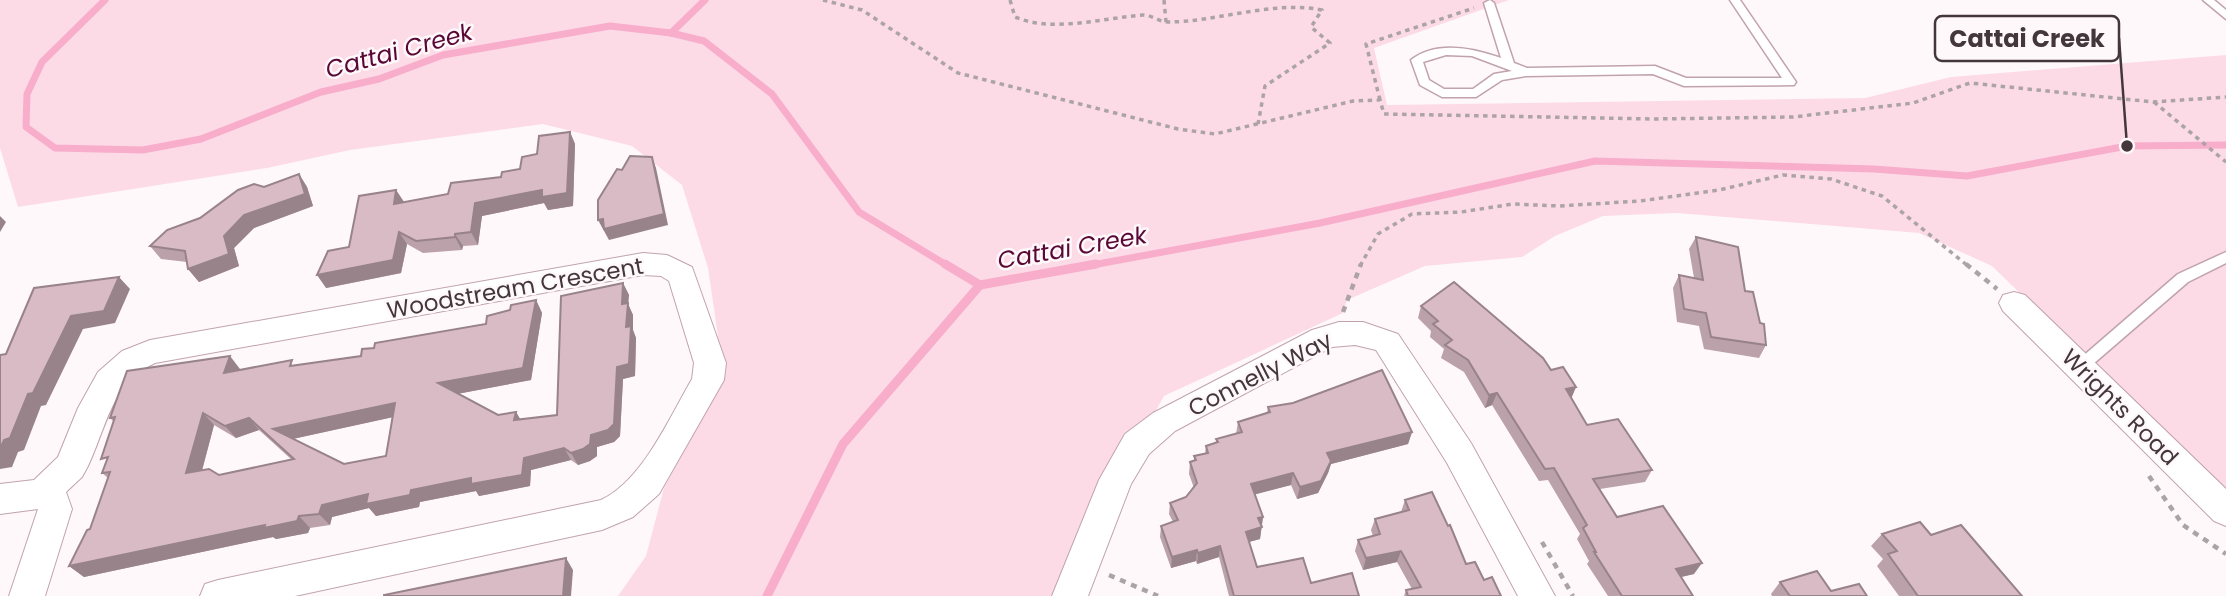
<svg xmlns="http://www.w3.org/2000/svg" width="2226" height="596" font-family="Poppins,sans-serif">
<rect width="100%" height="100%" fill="#fff8fb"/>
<polygon fill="#fcdbe7" points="0,0 1509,0 1374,48 1387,105 1865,98 1951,77 2226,55 2226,493 1992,266 1919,233 1677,213 1603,216 1555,236 1522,257 1425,266 1347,300 1343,313 1164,396 1052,596 618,596 646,556 664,488 724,378 708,268 682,185 632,146 543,124 350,150 267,168 18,207 0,148"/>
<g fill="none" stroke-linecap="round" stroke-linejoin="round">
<g stroke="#f8adca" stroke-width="7">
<polyline points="105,0 42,62 27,94 26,127 55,148 143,150 201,139 321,92 379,79 443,55 610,26 671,33 704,41 772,94 859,212 948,266"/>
<polyline points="671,33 705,0"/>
<polyline points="1087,266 1320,223 1595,161 1874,169 1967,176 2127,146 2226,145"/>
</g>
<g stroke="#f8adca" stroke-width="9">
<polyline points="945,264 980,285 1096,264"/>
<polyline points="767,596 843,444 980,285"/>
</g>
<g stroke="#c0a3ae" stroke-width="3">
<g id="lane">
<path d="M 1730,0 L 1740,0 L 1796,82 L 1794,85 L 1684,86 L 1653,74 L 1526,76 L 1502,80 L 1476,97 L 1442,97 L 1420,85 L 1411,60 C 1436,40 1473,48 1501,58 L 1484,3 L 1490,0 L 1494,3 L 1514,63 L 1527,68 L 1655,66 L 1686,78 L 1782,78 ZM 1446,55 L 1472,56 L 1512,71 L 1494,74 L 1473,89 L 1444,89 L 1429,80 L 1423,62 Z"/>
<polygon points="2203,0 2214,0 2226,10 2226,19"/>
<polygon points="2226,252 2226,263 2188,282 2085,371 2075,371 2073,367 2075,363 2178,274"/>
</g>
</g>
<g stroke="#c0a3ae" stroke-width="2">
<g id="street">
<path d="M 643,253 L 667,255 L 692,267 L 726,363 L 724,380 L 659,494 L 633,517 L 602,530 L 295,596 L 200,596 L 205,584 L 218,580 L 601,500 C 643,480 669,418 692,379 L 694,363 L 669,281 L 661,276 L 643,275 L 155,363 C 111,383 107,426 88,466 L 82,477 L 66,492 L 72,509 L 45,596 L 9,596 L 38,509 L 0,514 L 0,484 L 34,480 L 58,457 L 78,408 L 98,372 L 122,351 L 150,340 Z"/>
<polygon points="2014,292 2025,295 2226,489 2226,526 2214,521 2003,311 1999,303 2003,295"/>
<polygon points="1339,322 1363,322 1398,334 1471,443 1555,596 1518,596 1447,463 1376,350 1355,345 1332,347 1175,431 1149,454 1131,484 1088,596 1052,596 1099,480 1125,434 1153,413 1312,330"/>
</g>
</g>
<g stroke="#aca3a6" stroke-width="3.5" stroke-dasharray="4.5 4.5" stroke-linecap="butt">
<polyline points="823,0 862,10 958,73 1178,129 1215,134 1353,101 1380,100 1384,114 1653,119 1793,117 1913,103 1970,83 2153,102 2226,97"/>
<path d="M 1010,0 L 1015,17 C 1053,33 1102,18 1143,15 C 1152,15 1159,22 1168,22 C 1216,22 1275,0 1322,10 L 1311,27 L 1330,43 L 1265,86 L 1258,124"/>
<polyline points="1164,0 1166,22"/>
<polyline points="1380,100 1366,44 1474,8"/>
<polyline points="2154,102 2226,162"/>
<polyline points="1360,266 1378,234 1412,214 1461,212 1513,204 1559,206 1640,201 1719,190 1783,175 1831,179 1882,196 1968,266"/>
</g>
<g stroke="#aca3a6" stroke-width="4.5" stroke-dasharray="6 6" stroke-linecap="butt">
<polyline points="1966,264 1997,289"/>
<polyline points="1343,312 1361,264"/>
<polyline points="2149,476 2183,525 2226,554"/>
<polyline points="1542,542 1573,596"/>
<polyline points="1109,575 1158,596"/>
</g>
<use href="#lane" fill="#fff" fill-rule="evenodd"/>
<use href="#street" fill="#fff" fill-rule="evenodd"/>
</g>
<g fill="#bba1aa" fill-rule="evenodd">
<polygon points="570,132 575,144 573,206 548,210 544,203 482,216 478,245 463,246 462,250 423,253 407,244 401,273 326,288 349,247 396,190 404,202 448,194 501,177 520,169 537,154"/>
<polygon points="299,174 307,187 313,206 254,228 234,248 239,266 199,282 188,269 187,262 161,259 150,246 200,218 264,187"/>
<polygon points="1696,237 1745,291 1760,323 1766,345 1759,358 1704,349 1699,326 1677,322 1673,288 1679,275 1694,278 1689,249"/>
<path d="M 623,283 L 629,295 L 628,304 L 633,315 L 633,330 L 636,338 L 635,376 L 623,379 L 620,436 L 614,442 L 597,447 L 597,456 L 590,461 L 578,465 L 571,460 L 531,470 L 530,486 L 479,496 L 476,491 L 420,502 L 419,507 L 376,516 L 369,508 L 332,517 L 330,525 L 310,528 L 308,533 L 276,539 L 273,537 L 84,577 L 69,566 L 90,529 L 108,478 L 102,473 L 106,464 L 114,422 L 110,418 L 240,369 L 240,370 L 296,365 L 361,356 L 374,348 L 486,324 L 510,310 L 536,300 L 542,313 L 531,380 L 457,394 L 498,415 L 516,412 L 520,419 L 557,415 ZM 392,417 L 386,456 L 344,464 L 293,439 ZM 214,425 L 236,438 L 259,430 L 292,460 L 219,475 L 202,471 Z"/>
<polygon points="1421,306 1551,370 1576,387 1571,398 1587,425 1652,470 1645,482 1600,489 1617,517 1694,574 1681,577 1693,596 1608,596 1587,564 1589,561 1577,539 1580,534 1548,480 1539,481 1492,405 1485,408 1464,372 1441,358 1444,349 1430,337 1431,331 1418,318"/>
<polygon points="1268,407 1412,432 1408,444 1331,464 1328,473 1318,493 1297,499 1291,485 1255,494 1263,517 1260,539 1249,542 1257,567 1311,583 1359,596 1229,596 1219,557 1197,564 1196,561 1171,568 1160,537 1161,526 1173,522 1169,514 1170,503 1186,497 1194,488 1189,474 1190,462 1194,461 1194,456 1205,454 1206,446 1216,443 1216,439 1236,434 1238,422 1267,413"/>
<polygon points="1405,500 1466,564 1501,596 1404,596 1406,590 1412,589 1397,562 1363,570 1355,551 1358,540 1373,536 1371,530 1375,519 1401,512"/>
<polygon points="1882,534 1931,535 2022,596 1899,596 1877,566 1883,559 1871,546"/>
<polygon points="1780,582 1831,591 1867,596 1772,596 1771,594"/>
</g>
<g fill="#98838b">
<polygon points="570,132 575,144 573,206 548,210 544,203 482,216 478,245 471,232 475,203"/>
<polygon points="652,157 656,168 668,225 609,240 598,220"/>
<polygon points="299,174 307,187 313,206 254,228 234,248 239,266 199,282 188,269 244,215"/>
<polygon points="396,190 404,202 394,204"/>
<polygon points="0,216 6,222 0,232"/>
<polygon points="399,232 407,244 401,273 326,288 317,275"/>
<polygon points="455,234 463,246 462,250 455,237"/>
<polygon points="119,277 130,289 115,323 83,329 46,405 41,406 24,450 18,452 12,467 0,469 0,449 28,394 71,316"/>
<polygon points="623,283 629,295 628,304 633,315 633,330 636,338 635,376 623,379 620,436 614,442 597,447 597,456 590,461 578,465 571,453 591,435 617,367 626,327 622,304"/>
<polygon points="536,300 542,313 531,380 446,396 438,383"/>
<polygon points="230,356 240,369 235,386 224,373"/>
<polygon points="1576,387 1571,399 1566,389"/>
<polygon points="1497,393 1492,405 1485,408 1489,395"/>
<polygon points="395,403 403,415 283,441 273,429"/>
<polygon points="516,412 523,424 514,420"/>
<polygon points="203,413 214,425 198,485 186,473"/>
<polygon points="249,418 259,430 236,438 225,426"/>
<polygon points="1412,432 1408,444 1331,464 1328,473 1318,493 1297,499 1300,487 1327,453"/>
<polygon points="564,448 571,460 531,470 530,486 479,496 476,491 420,502 419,507 376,516 369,508 332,517 330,525 319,514 322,505 368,494 411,490 524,458"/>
<polygon points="1293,473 1291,485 1249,496 1251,484"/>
<polygon points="299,516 310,528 308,533 276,539 273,537 84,577 69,566"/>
<polygon points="1263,517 1260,539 1245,543 1246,532 1258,518"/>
<polygon points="1220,546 1219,557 1197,564 1198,553"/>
<polygon points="1197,550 1196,561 1171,568 1172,557"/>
<polygon points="1401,551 1397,562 1363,570 1366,558"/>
<polygon points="566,558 573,570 571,596 563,596"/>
<polygon points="1702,563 1694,574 1668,580 1676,569"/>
</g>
<g fill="#d9bbc6" stroke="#98838b" stroke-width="2" fill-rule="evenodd">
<polygon points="570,132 567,193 542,197 542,190 475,203 471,232 455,234 455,237 416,241 399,232 393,260 317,275 328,251 349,247 359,196 396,190 394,204 448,194 451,183 501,177 502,172 520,169 522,157 537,154 539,136"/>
<polygon points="630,156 652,157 664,214 604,229 603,219 598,220 598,200 617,169 622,170"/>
<polygon points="299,174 305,194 244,215 224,236 229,254 188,269 185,251 150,246 167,230 200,218 238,190 254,184 264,187"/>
<polygon points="1696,237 1738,247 1745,291 1753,292 1760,323 1764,324 1766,345 1711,337 1706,313 1684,309 1679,275 1703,280"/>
<polygon points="119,277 104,311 71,316 33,393 28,394 10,438 4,440 0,449 0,355 6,354 34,288"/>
<polygon points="1454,282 1543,358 1551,370 1563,367 1576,387 1566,389 1587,425 1618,419 1652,470 1593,479 1617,517 1663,506 1702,563 1676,569 1693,596 1622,596 1594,552 1596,552 1583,528 1587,525 1554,468 1545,469 1497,393 1489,395 1468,360 1445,345 1452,340 1433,324 1438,321 1421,306"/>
<path d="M 623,283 L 622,304 L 628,303 L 626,327 L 631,326 L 629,364 L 617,367 L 614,424 L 608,430 L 591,435 L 590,444 L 583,449 L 571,453 L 564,448 L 524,458 L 522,475 L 471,484 L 471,478 L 411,490 L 410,495 L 366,504 L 368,494 L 322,505 L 319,514 L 299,516 L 297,521 L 264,528 L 265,525 L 69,566 L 87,530 L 90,529 L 110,472 L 102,473 L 108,457 L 101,459 L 115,417 L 110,418 L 127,371 L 230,356 L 224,373 L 292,360 L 290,366 L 361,356 L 362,349 L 374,348 L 375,343 L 486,324 L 487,316 L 510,310 L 511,305 L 536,300 L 523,368 L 438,383 L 498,415 L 516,412 L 514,420 L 557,415 L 561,296 ZM 395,403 L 386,456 L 344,464 L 273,429 ZM 203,413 L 225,426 L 249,418 L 294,459 L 219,475 L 209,469 L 186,473 Z"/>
<polygon points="1382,370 1412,432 1327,453 1331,461 1321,481 1300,487 1293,473 1251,484 1263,517 1258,518 1262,527 1246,532 1257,567 1303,558 1311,583 1352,573 1359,596 1234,596 1220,546 1198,553 1197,550 1172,557 1161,526 1178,520 1170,503 1186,497 1197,483 1190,462 1196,460 1194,456 1208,453 1206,446 1218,442 1216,439 1242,432 1238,422 1270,412 1268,407 1293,403"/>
<polygon points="1432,492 1448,526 1450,525 1466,564 1475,562 1484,580 1492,577 1501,596 1408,596 1406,590 1421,587 1401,551 1366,558 1358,540 1380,534 1375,519 1409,510 1405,500"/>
<polygon points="1920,522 1931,535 1961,525 2022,596 1918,596 1888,554 1897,551 1882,534"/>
<polygon points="566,558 563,596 384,596 384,595"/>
<polygon points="1817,571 1831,591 1859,584 1867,596 1790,596 1780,582"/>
</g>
<g text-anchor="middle" stroke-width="5" stroke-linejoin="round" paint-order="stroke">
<g font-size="23" fill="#43373b" stroke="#fff8fb">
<text transform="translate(515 288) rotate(-10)" y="8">Woodstream Crescent</text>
<text transform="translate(1260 374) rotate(-27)" y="8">Connelly Way</text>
<text transform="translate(2120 407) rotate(45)" y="8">Wrights Road</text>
</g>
<g font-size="24" font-style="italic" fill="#590734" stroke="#fff8fb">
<text transform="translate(399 51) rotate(-15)" y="8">Cattai Creek</text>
<text transform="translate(1072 248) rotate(-10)" y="8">Cattai Creek</text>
</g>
</g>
<path fill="none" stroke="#43373b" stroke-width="2.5" d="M2127 146L2119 38"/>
<circle fill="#43373b" stroke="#fff8fb" stroke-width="2.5" cx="2127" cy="146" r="7"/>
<rect fill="#fff8fb" stroke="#43373b" stroke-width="2.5" x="1935" y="16" width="184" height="45" rx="7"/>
<g font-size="24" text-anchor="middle" font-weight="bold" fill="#43373b">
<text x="2027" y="47">Cattai Creek</text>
</g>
</svg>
